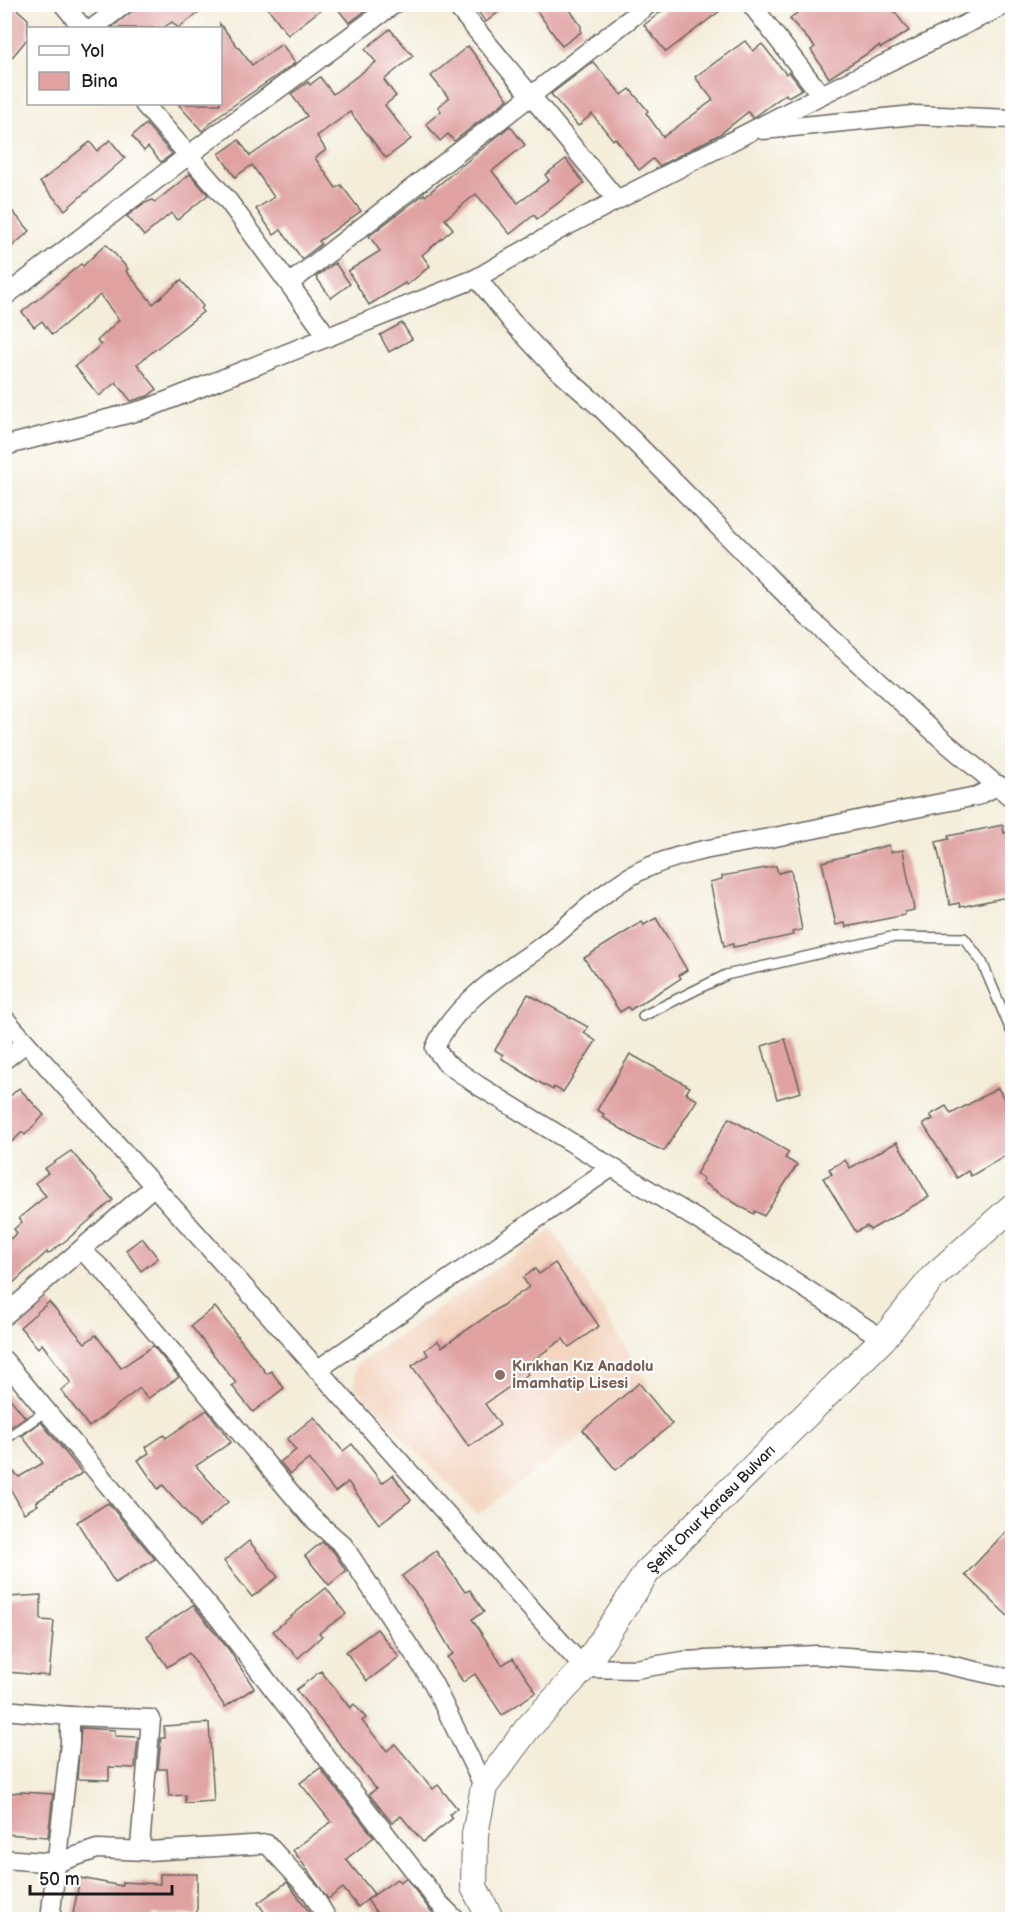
<svg xmlns="http://www.w3.org/2000/svg" width="1017" height="1924" font-family="'Balsamiq Sans',sans-serif">
<rect width="100%" height="100%" fill="#fff"/>
<filter id="ink" filterUnits="userSpaceOnUse"><feTurbulence type="fractalNoise" baseFrequency=".0167" numOctaves="2"/><feDisplacementMap in="SourceGraphic" scale="12" xChannelSelector="R" yChannelSelector="G"/><feConvolveMatrix kernelMatrix="1 2 1 2 8 2 1 2 1" color-interpolation-filters="sRGB"/></filter>
<filter id="wash" filterUnits="userSpaceOnUse"><feTurbulence type="fractalNoise" baseFrequency=".008" numOctaves="4" result="noise"/><feDisplacementMap in="SourceGraphic" scale="24" xChannelSelector="R" yChannelSelector="G"/><feGaussianBlur stdDeviation="1.35" result="paint"/><feColorMatrix in="noise" values="0 0 0 0 0 0 0 0 0 0 0 0 0 0 0 0 0 1.4 0 .05"/><feComposite in="paint" operator="in"/></filter>
<g filter="url(#wash)">
<rect width="100%" height="100%" fill="#f3edd9"/>
<polygon fill="#f3d4bf" points="553,1230 649,1385 477,1515 355,1387 356,1365"/>
<g id="blocks">
<g fill="#dfa2a1">
<polygon points="4,4 11,4 28,19 28,38 4,67"/>
<polygon points="140,4 210,4 178,28 172,22 163,28 111,28"/>
<polygon points="265,4 328,4 288,35"/>
<polygon points="334,4 374,4 349,23"/>
<polygon points="472,4 508,4 486,22"/>
<polygon points="532,4 566,4 581,26 581,32 562,46"/>
<polygon points="671,4 729,4 666,52 644,25"/>
<polygon points="808,4 889,4 909,31 881,48 879,46 829,78 811,50 815,47 790,19"/>
<polygon points="220,24 252,65 282,44 295,63 221,114 202,131 178,104 220,104"/>
<polygon points="390,29 413,56 384,80 396,96 385,105 411,139 386,158 350,112 317,136 326,150 315,158 336,188 341,185 361,211 319,241 321,244 302,259 281,230 274,235 256,209 274,197 252,165 235,177 219,154 239,140 250,156 307,116 291,94 308,82 310,85 320,77 333,94 376,62 365,49"/>
<polygon points="745,41 753,51 762,44 786,74 789,72 802,89 788,97 786,94 753,118 748,112 720,134 659,166 653,159 639,170 615,138 613,140 592,114 578,126 551,94 593,62 622,95 630,89 648,111 646,113 663,137 713,100 695,77"/>
<polygon points="468,46 508,99 454,141 448,134 440,141 426,124 441,111 438,107 449,98 431,76"/>
<polygon points="146,124 172,154 161,162 148,147 144,151 132,136"/>
<polygon points="510,126 525,145 492,171 518,203 549,180 545,175 566,159 584,183 537,219 534,215 510,234 476,194 445,219 453,229 422,255 430,266 407,285 405,283 369,305 348,271 380,251 369,236 424,194 425,196"/>
<polygon points="110,140 125,158 65,210 40,182 90,142 97,151"/>
<polygon points="190,174 208,195 177,220 171,213 144,236 127,216 143,204 152,200 155,202"/>
<polygon points="4,202 30,231 4,253"/>
<polygon points="106,244 128,269 126,271 153,304 181,280 203,306 201,309 203,312 137,364 157,389 148,396 131,401 116,382 99,396 75,366 101,345 97,341 119,320 100,295 52,335 42,321 34,327 22,312 81,264 83,266"/>
<polygon points="335,263 350,284 331,298 316,277"/>
<polygon points="402,323 412,339 389,352 380,335"/>
<polygon points="1003,825 1004,833 1012,831 1012,896 960,907 959,903 950,905 936,842 949,839 948,836"/>
<polygon points="889,845 890,852 903,850 914,910 905,912 905,915 846,927 845,923 836,925 822,862"/>
<polygon points="776,866 778,873 791,870 802,930 792,932 793,935 775,939 733,947 733,944 724,946 710,882 722,879 722,876"/>
<polygon points="656,918 687,970 679,975 681,978 666,988 630,1010 628,1007 620,1012 584,958 642,922 644,925"/>
<polygon points="528,994 588,1027 584,1033 596,1041 563,1092 554,1087 553,1090 537,1081 501,1058 503,1055 495,1050"/>
<polygon points="785,1039 801,1092 777,1099 762,1046"/>
<polygon points="630,1054 690,1087 686,1093 697,1100 664,1151 639,1140 602,1117 604,1114 597,1110"/>
<polygon points="19,1088 44,1115 25,1135 22,1132 12,1142 4,1134 4,1102"/>
<polygon points="998,1088 1012,1114 1012,1152 971,1176 968,1171 957,1178 923,1124 933,1119 930,1115 946,1106 951,1114"/>
<polygon points="729,1118 789,1152 785,1158 797,1165 764,1216 755,1211 754,1214 738,1205 702,1182 704,1179 696,1174"/>
<polygon points="897,1142 929,1197 870,1230 867,1226 856,1232 823,1178 832,1174 829,1169 845,1160 850,1168"/>
<polygon points="71,1151 113,1200 69,1238 48,1254 47,1252 12,1284 4,1276 4,1244 17,1233 14,1229 22,1222 19,1218 46,1196 35,1183 48,1173 44,1169"/>
<polygon points="142,1238 158,1258 141,1271 126,1250"/>
<polygon points="555,1263 599,1326 569,1347 563,1339 523,1367 528,1374 485,1404 500,1425 469,1447 412,1366 428,1355 425,1350 438,1341 442,1347 529,1287 523,1278 535,1269 539,1274"/>
<polygon points="49,1302 85,1343 96,1335 121,1368 153,1346 179,1377 147,1399 140,1388 89,1427 61,1390 71,1383 42,1344 38,1348 20,1327"/>
<polygon points="215,1307 267,1374 271,1371 284,1388 253,1412 232,1386 236,1383 191,1326"/>
<polygon points="639,1383 672,1424 616,1470 583,1430"/>
<polygon points="4,1391 25,1417 4,1431"/>
<polygon points="207,1410 231,1442 196,1466 228,1502 199,1527 163,1485 158,1489 138,1460 149,1453 146,1447 164,1435 166,1438"/>
<polygon points="314,1417 343,1451 352,1444 382,1483 393,1475 411,1500 379,1524 348,1482 335,1492 309,1459 290,1474 280,1462 296,1450 287,1439"/>
<polygon points="41,1422 82,1473 36,1502 38,1505 24,1513 11,1490 4,1496 4,1462 19,1477 43,1463 22,1436"/>
<polygon points="108,1503 155,1559 115,1583 77,1522"/>
<polygon points="1012,1525 1012,1620 965,1575"/>
<polygon points="249,1541 278,1577 252,1597 224,1561"/>
<polygon points="322,1542 334,1552 346,1571 329,1585 305,1556"/>
<polygon points="436,1551 465,1592 470,1590 484,1612 472,1619 502,1665 513,1658 536,1692 502,1715 475,1674 463,1682 447,1657 453,1654 423,1603 402,1576"/>
<polygon points="326,1588 346,1614 319,1633 322,1636 298,1658 273,1631"/>
<polygon points="41,1595 41,1620 54,1621 49,1676 8,1672 11,1629 9,1629 8,1597"/>
<polygon points="193,1605 229,1650 254,1688 225,1707 189,1653 167,1667 147,1636"/>
<polygon points="377,1629 399,1657 367,1681 346,1652"/>
<polygon points="321,1671 350,1708 354,1704 366,1718 362,1721 387,1751 395,1744 433,1789 438,1785 457,1808 450,1814 453,1818 423,1842 401,1816 392,1823 369,1794 376,1789 296,1690"/>
<polygon points="209,1723 214,1801 185,1803 185,1795 169,1796 167,1769 158,1769 161,1738 165,1738 164,1726"/>
<polygon points="81,1728 115,1730 115,1736 138,1737 135,1768 109,1767 109,1780 77,1779"/>
<polygon points="320,1768 374,1837 346,1859 374,1894 358,1907 343,1888 328,1899 293,1850 331,1822 300,1783"/>
<polygon points="20,1792 53,1794 48,1837 4,1834 4,1794"/>
<polygon points="160,1874 197,1874 197,1915 152,1914 151,1920 101,1920 73,1914 80,1878 122,1886 122,1882 160,1884"/>
<polygon points="406,1878 430,1910 440,1920 382,1920 367,1900 397,1879 400,1882"/>
<polygon points="287,1882 312,1915 305,1920 270,1920 258,1903"/>
</g>
</g>
</g>
<g filter="url(#ink)">
<use href="#blocks" fill-opacity="0" stroke="#67655e" stroke-width="1.5"/>
<g fill="none" stroke-linecap="round" stroke-linejoin="round">
<g stroke="#67655e" stroke-width="12">
<g id="lane">
<polyline points="643,1016 726,975 891,937 964,938 982,962 1012,1033"/>
<polyline points="4,1440 46,1411"/>
</g>
</g>
<g stroke="#67655e" stroke-width="21">
<g id="street">
<polyline points="63,4 83,28"/>
<polyline points="455,4 617,200"/>
<polyline points="751,4 821,95"/>
<polyline points="93,28 125,4"/>
<polyline points="144,104 229,202 327,336"/>
<polyline points="763,130 914,115 1012,119"/>
<polyline points="477,278 512,322 553,366 601,408 808,617 944,741 1012,798"/>
<polyline points="290,283 649,4"/>
<polyline points="4,297 190,154 394,4"/>
<polyline points="4,446 146,409 477,278 559,230 821,95 1007,4"/>
<polyline points="4,1018 584,1668 635,1669 683,1661 816,1655 940,1663 1012,1679"/>
<polyline points="4,1060 26,1043"/>
<polyline points="82,1251 105,1272 311,1517 343,1545 433,1683 484,1787"/>
<polyline points="4,1316 153,1187"/>
<path d="M 883,1339 L 726,1237 L 479,1086 L 446,1063 L 435,1048 C 451,1008 500,974 535,951 C 570,926 601,891 640,871 C 684,849 738,845 785,835 C 849,822 913,808 977,796 L 999,785"/>
<polyline points="4,1360 217,1616 439,1903 456,1920"/>
<polyline points="317,1370 612,1167"/>
<polyline points="4,1710 70,1716 70,1743 50,1920"/>
<polyline points="70,1716 151,1719 140,1846 148,1851 267,1844 312,1893 328,1920"/>
<polyline points="4,1859 56,1863 97,1849 148,1851"/>
</g>
</g>
<g stroke="#67655e" stroke-width="28">
<polyline id="secondary" points="491,1920 474,1887 475,1834 484,1787 527,1729 584,1668 647,1572 883,1339 933,1277 1012,1207"/>
</g>
<use href="#lane" stroke="#fff" stroke-width="9"/>
<use href="#street" stroke="#fff" stroke-width="18"/>
<use href="#secondary" stroke="#fff" stroke-width="26"/>
</g>
</g>
<circle fill="#8d6e63" stroke="#fff" stroke-width="2" cx="500" cy="1375" r="6"/>
<g text-anchor="middle" stroke-width="4.5" stroke-linejoin="round" paint-order="stroke">
<g font-size="15" font-weight="bold" fill="#785e54" stroke="#fff" text-anchor="start">
<text x="512" y="1371">Kırıkhan Kız Anadolu<tspan x="512" dy="17">İmamhatip Lisesi</tspan></text>
</g>
<g font-size="15" fill="#1c1c1c" stroke="#fff">
<text transform="translate(711 1509) rotate(-45)" y="5">Şehit Onur Karasu Bulvarı</text>
</g>
</g>
<rect width="1017" height="1924" fill="none" stroke="#fff" stroke-width="24"/>
<rect x="27" y="27" width="195" height="78" fill="#ffffff" stroke="#a4a4a4" stroke-width="1.5"/>
<rect x="39" y="46" width="30" height="9" fill="#ffffff" stroke="#a4a4a4" stroke-width="1.5"/>
<text x="81" y="57" font-size="18" fill="#1c1c1c">Yol</text>
<rect x="39" y="72" width="30" height="18" fill="#dfa2a1" stroke="#a4a4a4" stroke-width="1.5"/>
<text x="81" y="87" font-size="18" fill="#1c1c1c">Bina</text>
<path d="M30 1885v9h142v-9" fill="none" stroke="#1c1c1c" stroke-width="3"/>
<text x="39" y="1885" font-size="18" fill="#1c1c1c" stroke="#ffffff" stroke-width="4.5" paint-order="stroke">50 m</text>
</svg>
